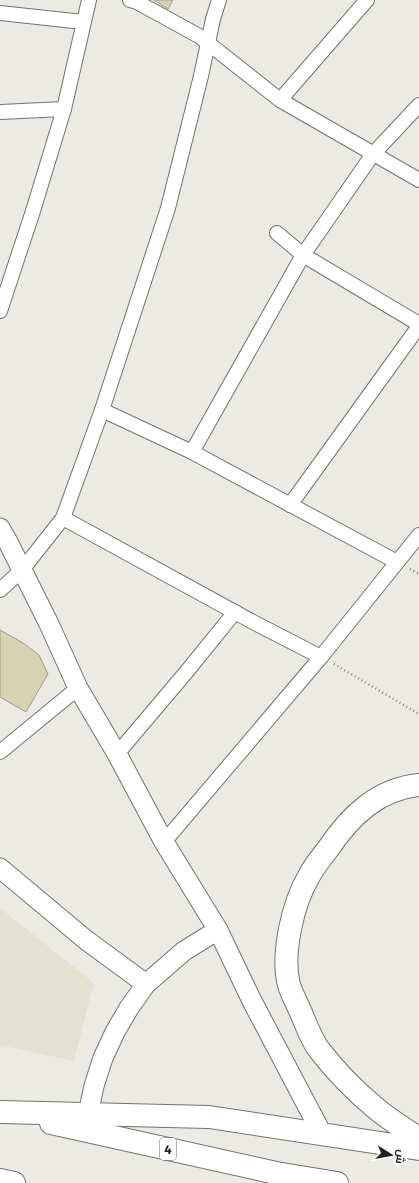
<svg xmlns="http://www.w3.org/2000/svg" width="419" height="1183" font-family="'Fira Sans',Cairo,sans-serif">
<rect width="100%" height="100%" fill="#ebebe3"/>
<polygon fill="#e3e1d2" points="0,908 94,983 74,1061 0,1045"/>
<g fill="#d6d3b2" stroke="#9c9c95">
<polygon points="154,0 173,0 168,9"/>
<polygon points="0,630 23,643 39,655 48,674 26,712 0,697"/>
</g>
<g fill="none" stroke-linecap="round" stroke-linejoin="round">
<g stroke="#73736c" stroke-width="16">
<g id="street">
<polyline points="130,0 137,2 199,36 280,100 419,180"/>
<polyline points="0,13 83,22"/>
<polyline points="280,100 367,0"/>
<polyline points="0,112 64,109"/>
<polyline points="277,233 303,255 419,324"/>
<polyline points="0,311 33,211 64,109 89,0"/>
<polyline points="102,410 192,452 397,562"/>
<polyline points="192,452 303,255 373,154 419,105"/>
<polyline points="290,505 419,326"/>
<polyline points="63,518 253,622 321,657"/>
<polyline points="0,590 22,570 63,518 102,410 168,208 201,76 213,19 219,0"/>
<polyline points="0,752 78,688"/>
<polyline points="117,754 188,670 235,612"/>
<polyline points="164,842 321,657 419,535"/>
</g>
</g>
<g stroke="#73736c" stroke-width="21">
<g id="secondary">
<polyline points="0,528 8,542 49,624 78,688 117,754 164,842 218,930 251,999 322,1134"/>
<polyline points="0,868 86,940 146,984"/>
<polyline points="88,1114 94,1086 103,1058 115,1032 129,1008 146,984 184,951 218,930"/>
</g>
</g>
<g stroke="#73736c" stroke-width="24">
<g id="highway">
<path d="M 419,785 C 378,789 350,816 328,849 C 321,858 314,866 309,876 C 293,903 281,954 289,985 C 292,995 298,1005 302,1015 C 307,1027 312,1041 320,1051 C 335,1070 353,1089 372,1105 C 386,1118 404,1128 419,1139"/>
<polyline points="1,1112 209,1117 419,1149"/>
<polyline points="51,1123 276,1173 337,1183"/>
<polyline points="0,1180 14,1183"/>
</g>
</g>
<g stroke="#868580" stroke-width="2.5" stroke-dasharray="1 3" stroke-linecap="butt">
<polyline points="410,569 419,574"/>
<polyline points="334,664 419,714"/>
</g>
<use href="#street" stroke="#fff" stroke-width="14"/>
<use href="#secondary" stroke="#fff" stroke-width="19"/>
<use href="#highway" stroke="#fff" stroke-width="22"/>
</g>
<g text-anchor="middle" stroke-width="3" stroke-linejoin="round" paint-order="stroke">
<rect fill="#fff" stroke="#656463" stroke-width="1" x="160" y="1138" width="16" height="22" rx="3"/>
<g font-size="13" font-weight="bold" fill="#232220">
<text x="168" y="1154">4</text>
</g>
</g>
<g transform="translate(391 1155) rotate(101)" stroke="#ffffff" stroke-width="3" paint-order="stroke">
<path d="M0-3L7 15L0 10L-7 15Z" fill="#232220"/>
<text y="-6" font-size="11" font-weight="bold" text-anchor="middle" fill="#232220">ش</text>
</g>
</svg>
